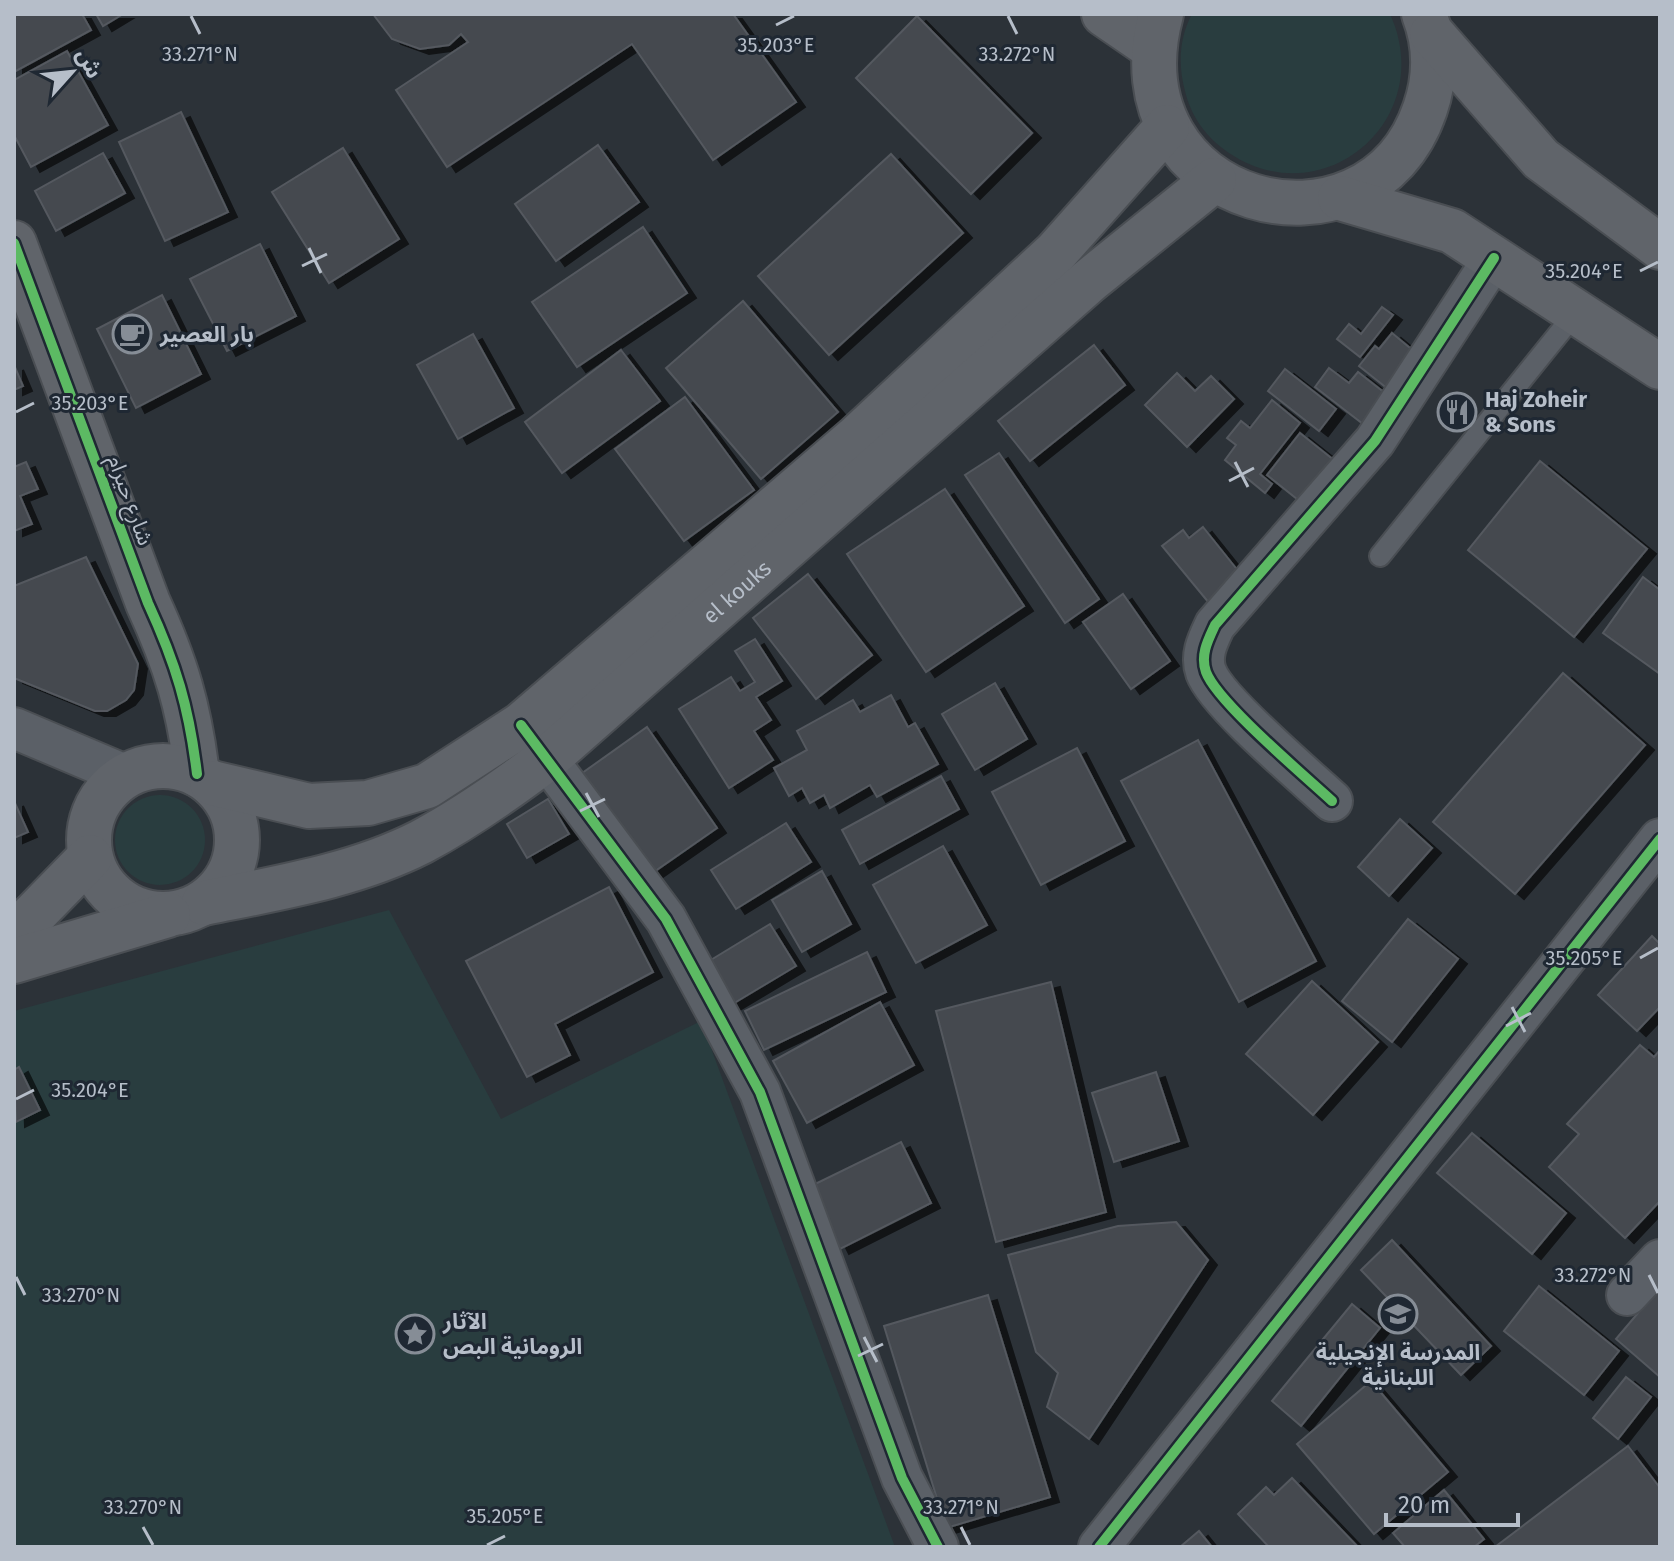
<svg xmlns="http://www.w3.org/2000/svg" width="1674" height="1561" font-family="'Fira Sans','Noto Sans Arabic',sans-serif">
<defs>
<filter id="shadow"><feDropShadow dx="9" dy="5" stdDeviation="0" flood-color="#0009"/></filter>
</defs>
<rect width="100%" height="100%" fill="#2c3238"/>
<g fill="#293d3f">
<path d="M 1192,14 L 1390,14 C 1438,118 1325,217 1229,153 C 1207,138 1191,117 1185,91 C 1178,65 1179,38 1192,14 Z"/>
<circle cx="160" cy="840" r="45"/>
<polygon points="389,910 501,1119 701,1021 895,1547 14,1547 14,1011"/>
</g>
<g fill="#44494f" stroke="#54595f" stroke-width="2" filter="url(#shadow)">
<polygon points="14,14 82,14 91,30 14,72"/>
<polygon points="96,14 123,14 103,26"/>
<polygon points="373,14 733,14 796,102 713,160 632,44 447,167 396,90 468,42 461,34 449,45 420,49 392,39"/>
<polygon points="917,16 1032,133 971,194 856,78"/>
<polygon points="67,51 108,125 31,167 14,135 14,80"/>
<polygon points="181,112 228,212 165,241 119,142"/>
<polygon points="598,145 639,202 556,261 515,204"/>
<polygon points="343,148 399,239 329,283 272,192"/>
<polygon points="103,153 125,193 56,231 35,191"/>
<polygon points="891,154 963,233 829,355 758,276"/>
<polygon points="643,227 687,293 577,367 532,302"/>
<polygon points="260,244 296,316 227,351 190,279"/>
<polygon points="162,295 201,374 136,408 97,329"/>
<polygon points="743,301 838,412 761,479 666,368"/>
<polygon points="1382,307 1393,315 1360,357 1337,339 1349,324 1361,334"/>
<polygon points="1392,333 1416,353 1388,389 1359,366 1375,346 1379,349"/>
<polygon points="473,334 514,408 458,439 417,365"/>
<polygon points="1094,345 1125,385 1030,461 998,421"/>
<polygon points="621,350 660,401 562,473 525,422"/>
<polygon points="14,365 23,386 14,390"/>
<polygon points="1329,368 1349,383 1358,372 1390,397 1367,427 1315,387"/>
<polygon points="1285,369 1336,409 1319,431 1268,391"/>
<polygon points="1177,373 1195,391 1211,376 1234,399 1187,447 1145,405"/>
<polygon points="685,397 754,490 684,541 615,449"/>
<polygon points="1272,400 1300,423 1260,474 1272,484 1265,493 1225,460 1236,445 1227,438 1241,421 1250,428"/>
<polygon points="1300,433 1340,465 1307,507 1267,475"/>
<polygon points="999,453 1099,599 1065,623 965,475"/>
<polygon points="1540,461 1647,549 1574,637 1468,550"/>
<polygon points="26,462 38,489 20,496 32,524 14,531 14,467"/>
<polygon points="945,489 1024,606 926,672 847,554"/>
<polygon points="1203,527 1247,582 1214,609 1162,546 1183,530 1189,538"/>
<polygon points="86,557 138,664 134,690 126,700 107,711 95,711 14,678 14,586"/>
<polygon points="808,574 872,655 816,699 753,618"/>
<polygon points="1643,577 1660,590 1660,674 1603,633"/>
<polygon points="1123,594 1170,661 1131,689 1083,622"/>
<polygon points="755,639 782,681 756,697 771,720 754,731 773,760 729,788 679,709 731,677 740,691 755,682 735,651"/>
<polygon points="1563,673 1645,745 1515,894 1433,822"/>
<polygon points="995,683 1027,739 975,770 942,714"/>
<polygon points="891,695 908,727 915,723 938,764 877,797 870,785 830,808 824,795 810,803 802,788 789,796 774,768 807,750 797,731 853,700 860,712"/>
<polygon points="647,727 717,828 648,876 578,776"/>
<polygon points="1198,740 1316,961 1239,1002 1121,781"/>
<polygon points="1077,748 1125,841 1041,885 992,792"/>
<polygon points="941,776 959,809 860,864 842,830"/>
<polygon points="548,799 569,834 527,858 507,824"/>
<polygon points="14,801 28,832 14,838"/>
<polygon points="1400,819 1432,848 1389,896 1358,867"/>
<polygon points="786,823 811,862 736,909 711,870"/>
<polygon points="943,846 987,925 916,963 873,885"/>
<polygon points="822,871 851,924 802,952 772,900"/>
<polygon points="609,887 653,972 555,1024 570,1055 527,1077 466,961"/>
<polygon points="1408,919 1458,959 1392,1042 1342,1001"/>
<polygon points="770,924 796,966 726,1008 701,966"/>
<polygon points="1652,936 1660,944 1660,1007 1637,1031 1598,995"/>
<polygon points="867,952 886,992 764,1050 745,1011"/>
<polygon points="1312,981 1378,1042 1313,1115 1246,1054"/>
<polygon points="1051,982 1106,1212 996,1242 936,1011"/>
<polygon points="880,1002 914,1065 807,1123 773,1061"/>
<polygon points="1640,1045 1654,1057 1660,1050 1660,1201 1625,1238 1549,1167 1579,1134 1567,1124"/>
<polygon points="19,1067 40,1110 16,1122 14,1070"/>
<polygon points="1156,1072 1179,1141 1114,1162 1092,1093"/>
<polygon points="1472,1133 1566,1213 1532,1254 1437,1173"/>
<polygon points="901,1142 931,1203 840,1249 809,1187"/>
<polygon points="1176,1222 1208,1260 1089,1439 1047,1407 1058,1373 1036,1352 1008,1255 1118,1226"/>
<polygon points="1392,1240 1491,1346 1461,1375 1361,1270"/>
<polygon points="1539,1286 1619,1351 1584,1395 1504,1331"/>
<polygon points="1660,1287 1660,1377 1616,1339"/>
<polygon points="988,1295 1050,1497 946,1528 884,1326"/>
<polygon points="1352,1304 1380,1328 1301,1426 1272,1401"/>
<polygon points="1626,1377 1651,1397 1618,1439 1593,1418"/>
<polygon points="1371,1381 1448,1472 1374,1534 1297,1444"/>
<polygon points="1628,1446 1660,1488 1660,1547 1495,1547"/>
<polygon points="1292,1478 1358,1547 1269,1547 1238,1514 1266,1487 1274,1495"/>
<polygon points="1444,1490 1484,1539 1474,1547 1405,1547 1393,1533"/>
<polygon points="1199,1531 1212,1547 1180,1547"/>
</g>
<g fill="none" stroke-linecap="round" stroke-linejoin="round">
<g stroke="#4a4e53" stroke-width="24">
<polyline id="lane" points="1380,556 1577,311"/>
</g>
<g stroke="#4a4e53" stroke-width="44">
<g id="street">
<polyline points="14,728 125,775"/>
<polyline points="529,735 666,919 760,1092 902,1478 938,1547"/>
<path d="M 1332,801 C 1305,776 1217,702 1206,672 C 1200,655 1208,640 1215,625 L 1375,441 L 1494,258"/>
<polyline points="1627,1295 1660,1260"/>
<polyline points="1099,1547 1660,839"/>
</g>
</g>
<g stroke="#4a4e53" stroke-width="48">
<g id="secondary">
<polyline points="1104,14 1152,47"/>
<path d="M 1161,14 C 1109,208 1369,274 1425,109 C 1436,77 1436,45 1424,14"/>
<polyline points="1432,34 1541,159 1660,247"/>
<polyline points="1340,198 1452,231 1660,367"/>
<path d="M 14,243 L 148,603 C 176,664 189,707 197,774"/>
<circle cx="163" cy="840" r="74"/>
<polyline points="212,783 309,806 368,803 427,786 521,725 855,439 1056,252 1167,127"/>
<path id="s1" d="M 204,903 C 277,888 354,876 421,842 C 466,818 507,789 548,758 L 1089,281 L 1214,180"/>
<polyline points="14,935 90,857"/>
<polyline points="14,961 168,915"/>
</g>
</g>
<use href="#lane" stroke="#5b6067" stroke-width="20"/>
<use href="#street" stroke="#5b6067" stroke-width="40"/>
<use href="#secondary" stroke="#60646a" stroke-width="44"/>
<g stroke="#1f2833" stroke-width="15">
<g id="cycleway">
<path d="M 14,243 L 148,603 C 176,664 189,707 197,774"/>
<polyline points="521,725 666,919 760,1092 902,1478 938,1547"/>
<path d="M 1332,801 C 1305,776 1217,702 1206,672 C 1200,655 1208,640 1215,625 L 1375,441 L 1494,258"/>
<polyline points="1099,1547 1660,839"/>
</g>
</g>
<use href="#cycleway" stroke="#5cba63" stroke-width="10"/>
</g>
<path fill="none" stroke="#b6bec9" stroke-width="3" d="M 191,16 L 200,34M 1008,16 L 1017,34M 776,25 L 794,16M 309,248 L 321,273M 302,266 L 327,254M 1640,271 L 1658,262M 16,412 L 34,403M 1235,462 L 1248,487M 1229,481 L 1254,468M 586,793 L 599,817M 580,811 L 605,799M 1640,958 L 1658,948M 1512,1007 L 1525,1032M 1506,1026 L 1531,1013M 16,1099 L 34,1090M 1649,1275 L 1658,1293M 16,1277 L 25,1295M 864,1337 L 877,1362M 858,1356 L 883,1344M 143,1527 L 153,1545M 961,1527 L 970,1545M 487,1545 L 505,1536"/>
<defs>
<g id="cafe-ring" transform="scale(2)"><circle r="9.5" fill="#1f2833" stroke="#868d96" stroke-width="1.5"/><path d="M-5.5-4.5H6V0H3Q3 3.5 0 3.5H-2.5Q-5.5 3.5-5.5 0ZM3-3.2v2h1.7v-2ZM-6 4.5H4V6H-6Z" fill="#868d96"/></g>
<g id="restaurant-ring" transform="scale(2)"><circle r="9.5" fill="#1f2833" stroke="#868d96" stroke-width="1.5"/><path d="M-5-6h1v4h1v-4h1v4h1v-4h1v5L-1.5 .5V6h-2V.5L-5-1ZM5-6V6H3V1.5H1.5Q1.5-4 5-6Z" fill="#868d96"/></g>
<g id="school-ring" transform="scale(2)"><circle r="9.5" fill="#1f2833" stroke="#868d96" stroke-width="1.5"/><path d="M0-5L7-2L0 1L-7-2ZM-4 1L0 2.5L4 1V4Q0 6-4 4Z" fill="#868d96"/></g>
<g id="sight-ring" transform="scale(2)"><circle r="9.5" fill="#1f2833" stroke="#868d96" stroke-width="1.5"/><path d="M0-6L1.8-2.2L6-1.7L2.9 1.2L3.7 5.4L0 3.3L-3.7 5.4L-2.9 1.2L-6-1.7L-1.8-2.2Z" fill="#868d96"/></g>
</defs>
<g fill-rule="evenodd">
<use href="#cafe-ring" x="132" y="334"/>
<use href="#restaurant-ring" x="1457" y="412"/>
<use href="#school-ring" x="1398" y="1314"/>
<use href="#sight-ring" x="415" y="1334"/>
</g>
<g text-anchor="middle" stroke-width="6" stroke-linejoin="round" paint-order="stroke">
<g font-size="22" font-weight="bold" fill="#b6bec9" stroke="#1f2833" text-anchor="start">
<text x="160" y="342">بار العصير</text>
<text x="1485" y="407">Haj Zoheir<tspan x="1485" dy="25">&amp; Sons</tspan></text>
<text x="443" y="1329">الآثار<tspan x="443" dy="25">الرومانية البص</tspan></text>
<text x="1398" y="1360" text-anchor="middle">المدرسة الإنجيلية<tspan x="1398" dy="25">اللبنانية</tspan></text>
</g>
<g font-size="22" fill="#b6bec9" stroke="#1f2833">
<text transform="translate(131 500) rotate(70)" y="8">شارع حيرام</text>
<text dy="8" stroke="none"><textPath href="#s1" startOffset="630">el kouks</textPath></text>
</g>
</g>
<g font-size="20" text-anchor="middle" fill="#b6bec9" stroke="#1f2833" stroke-width="6" stroke-linejoin="round" paint-order="stroke">
<text x="776" y="52">35.203°E</text>
<text x="200" y="61">33.271°N</text>
<text x="1017" y="61">33.272°N</text>
<text x="1584" y="278">35.204°E</text>
<text x="90" y="410">35.203°E</text>
<text x="1584" y="965">35.205°E</text>
<text x="90" y="1097">35.204°E</text>
<text x="1593" y="1282">33.272°N</text>
<text x="81" y="1302">33.270°N</text>
<text x="143" y="1514">33.270°N</text>
<text x="961" y="1514">33.271°N</text>
<text x="505" y="1523">35.205°E</text>
</g>
<rect width="1674" height="1561" fill="none" stroke="#b6bec9" stroke-width="32"/>
<g transform="translate(72 72) rotate(63)" stroke="#1f2833" stroke-width="6" paint-order="stroke">
<path d="M0-6L14 30L0 20L-14 30Z" fill="#b6bec9"/>
<text y="-12" font-size="22" font-weight="bold" text-anchor="middle" fill="#b6bec9">ش</text>
</g>
<path d="M1386 1513v12h132v-12" fill="none" stroke="#b6bec9" stroke-width="4"/>
<text x="1398" y="1513" font-size="24" fill="#b6bec9" stroke="#1f2833" stroke-width="6" paint-order="stroke">20 m</text>
</svg>
